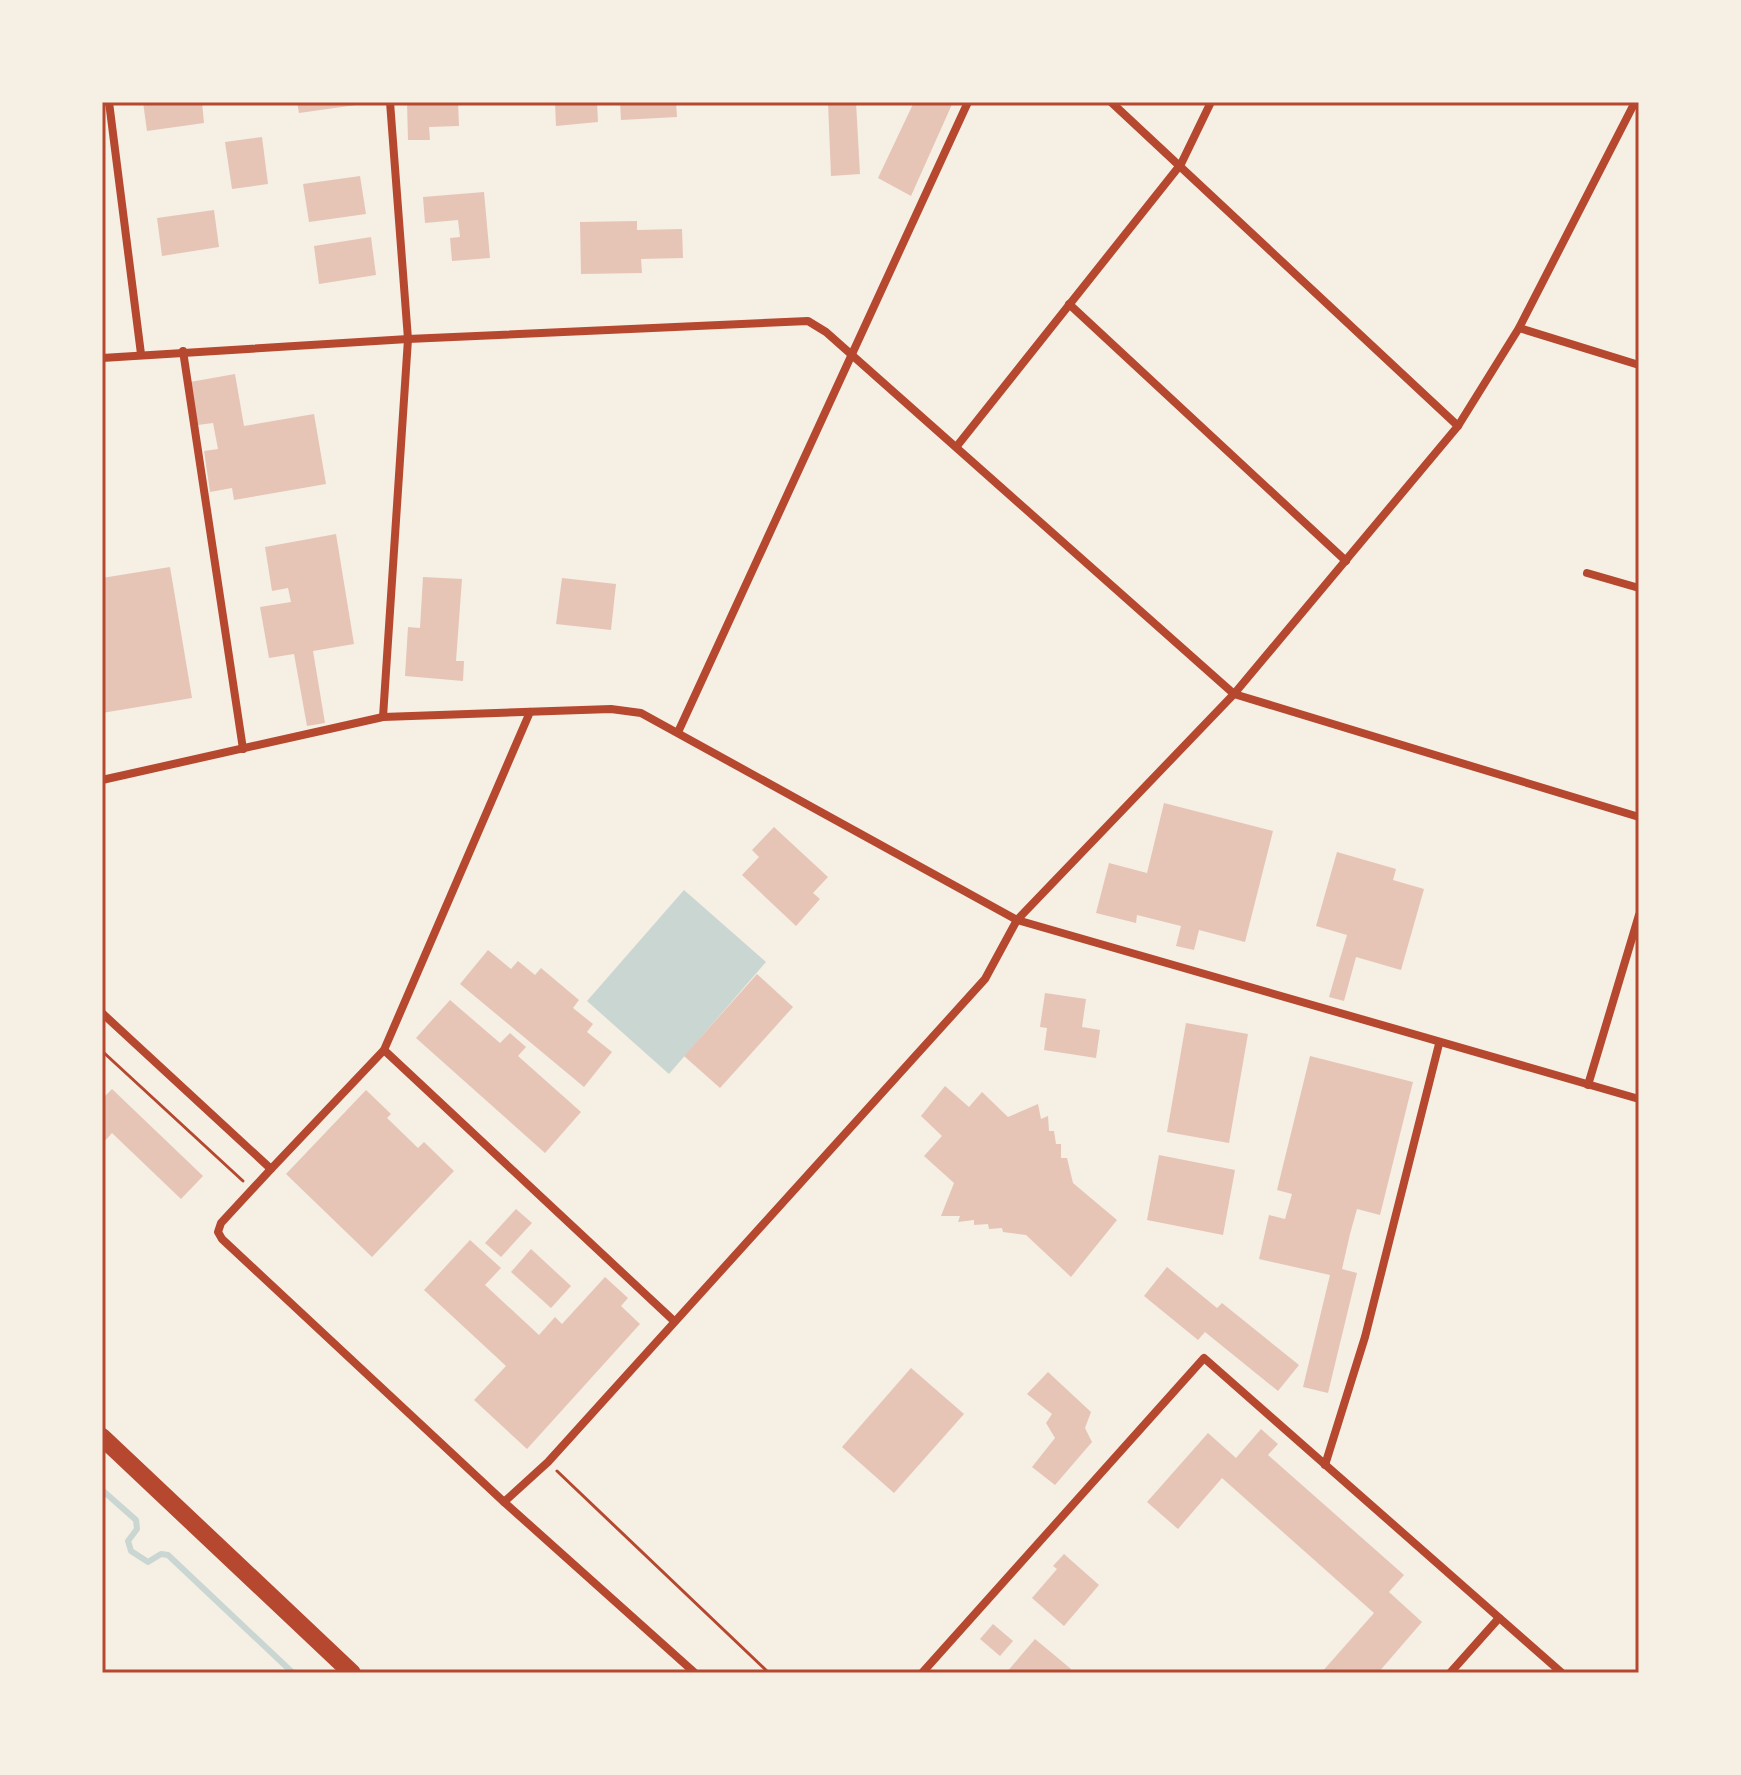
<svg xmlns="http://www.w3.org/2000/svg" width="1741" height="1775" font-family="'Fira Sans Condensed',sans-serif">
<rect width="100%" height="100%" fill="#f6efe4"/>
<polygon fill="#c9d6d2" points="684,890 766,962 669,1074 587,1001"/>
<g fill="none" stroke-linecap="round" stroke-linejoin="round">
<polyline stroke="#c9d6d2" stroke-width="6" points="102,1490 136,1520 137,1529 128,1541 131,1551 148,1562 161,1554 168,1555 293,1673"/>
</g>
<g fill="#e6c5b7">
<polygon points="143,102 202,102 204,123 147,131"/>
<polygon points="297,102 355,102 356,105 299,113"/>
<polygon points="407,102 458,102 459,126 429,127 430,140 408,140"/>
<polygon points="555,102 597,102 598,122 556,126"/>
<polygon points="620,102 676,102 677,117 621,120"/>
<polygon points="828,102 856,102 860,174 831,176"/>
<polygon points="914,102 953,102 911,196 878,178"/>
<polygon points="262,137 268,184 232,189 225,142"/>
<polygon points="360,176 366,214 309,222 303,184"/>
<polygon points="484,192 490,258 452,261 450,238 460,237 458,220 425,223 423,197"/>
<polygon points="214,210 219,247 162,256 157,218"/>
<polygon points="637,221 637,230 682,229 683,258 641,259 642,273 581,274 580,222"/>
<polygon points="371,237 376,275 319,284 314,246"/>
<polygon points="235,374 244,426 314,414 326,484 234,500 232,488 210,492 204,451 218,449 213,423 198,425 190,382"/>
<polygon points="336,534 354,644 313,651 325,723 307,726 294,654 269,658 260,607 291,602 288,588 272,591 265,547"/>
<polygon points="170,567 192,698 102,713 102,578"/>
<polygon points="423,577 462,579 456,661 464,661 463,681 405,676 408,627 420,628"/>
<polygon points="562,578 616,584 611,630 556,624"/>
<polygon points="1164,803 1273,831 1245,942 1199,930 1194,950 1176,946 1181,926 1137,915 1136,923 1096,913 1109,863 1147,873"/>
<polygon points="774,827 828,877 813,893 820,899 796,926 742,875 759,857 752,850"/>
<polygon points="1337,852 1396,869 1393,880 1424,889 1401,970 1356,957 1344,1001 1329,997 1347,935 1316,926"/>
<polygon points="488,950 511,969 518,961 535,975 541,968 579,1000 573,1008 593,1024 587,1032 612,1052 584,1087 460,984"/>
<polygon points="757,974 793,1007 720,1088 684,1056"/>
<polygon points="1045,993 1086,999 1082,1027 1100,1030 1096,1058 1044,1050 1047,1028 1040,1027"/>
<polygon points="450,1000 500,1043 510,1033 526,1047 518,1056 581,1112 545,1153 416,1038"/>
<polygon points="1186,1023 1248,1034 1229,1143 1167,1132"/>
<polygon points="1310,1056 1413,1082 1380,1215 1357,1209 1350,1234 1342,1269 1357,1273 1328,1393 1303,1387 1330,1275 1259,1259 1269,1215 1285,1219 1292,1194 1277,1190"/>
<polygon points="945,1086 969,1107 982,1092 1008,1117 1038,1104 1041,1119 1048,1116 1049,1131 1054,1131 1056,1144 1061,1144 1061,1158 1067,1158 1073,1183 1117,1220 1071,1277 1026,1235 1003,1232 1002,1228 989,1229 988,1224 974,1225 974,1220 958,1222 960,1216 941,1216 954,1183 924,1156 942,1136 921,1116"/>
<polygon points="112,1089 203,1176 181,1199 112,1133 102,1144 102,1099"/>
<polygon points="366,1090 391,1114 387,1118 418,1148 424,1142 454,1171 372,1257 286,1174"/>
<polygon points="1159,1155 1235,1170 1223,1235 1147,1220"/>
<polygon points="516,1209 532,1223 501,1257 485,1243"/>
<polygon points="470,1240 501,1268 485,1285 539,1335 555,1317 562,1324 605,1277 628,1298 621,1306 640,1324 527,1449 474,1400 506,1366 424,1290"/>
<polygon points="531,1249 571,1286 551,1308 511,1272"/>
<polygon points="1167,1267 1217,1308 1222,1303 1299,1365 1278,1391 1205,1332 1198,1340 1144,1296"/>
<polygon points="911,1368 964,1414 894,1493 842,1447"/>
<polygon points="1048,1372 1091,1412 1085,1428 1092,1442 1055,1485 1032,1467 1055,1438 1046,1423 1052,1414 1027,1394"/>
<polygon points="1261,1429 1278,1444 1268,1455 1404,1575 1389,1592 1422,1622 1378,1673 1321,1673 1374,1613 1222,1478 1178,1529 1147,1502 1208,1433 1236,1458"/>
<polygon points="1064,1554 1099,1585 1064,1626 1032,1598 1057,1569 1053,1566"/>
<polygon points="993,1624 1013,1641 1000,1656 980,1639"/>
<polygon points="1035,1639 1071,1669 1067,1673 1006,1673"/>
</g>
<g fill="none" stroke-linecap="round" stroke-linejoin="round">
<g stroke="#b5482f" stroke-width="3">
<polyline points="102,1051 243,1181"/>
<polyline points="557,1471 769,1673"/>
</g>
<g stroke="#b5482f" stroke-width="8">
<polyline points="109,102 141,354"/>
<polyline points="1111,102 1458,426"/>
<polyline points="1069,304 1346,561"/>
<polyline points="1519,328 1639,365"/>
<polyline points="183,351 243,749"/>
<polyline points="102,358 408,339 808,321 826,332 1234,694 1639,817"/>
<polyline points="957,446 1181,164 1211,102"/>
<polyline points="1587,573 1639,588"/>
<polyline points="383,717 408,339 390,102"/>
<polyline points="679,730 968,102"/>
<polyline points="102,780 383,717 611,709 641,713 1017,920 1639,1099"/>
<polyline points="102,1013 271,1169 221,1223 218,1232 222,1239 504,1502 695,1673"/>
<polyline points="384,1050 674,1321"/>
<polyline points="1588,1085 1639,915"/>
<polyline points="271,1169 384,1050 530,712"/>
<polyline points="1325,1465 1365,1337 1439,1044"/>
<polyline points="504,1502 548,1462 985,979 1017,920 1234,694 1458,426 1519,328 1635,102"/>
<polyline points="922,1673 1204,1358 1562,1673"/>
<polyline points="1450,1673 1499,1618"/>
</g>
<polyline stroke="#b5482f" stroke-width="18" points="102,1437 352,1673"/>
</g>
<rect width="1741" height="1775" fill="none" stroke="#f6efe4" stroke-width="208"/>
<rect x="104" y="104" width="1533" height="1567" fill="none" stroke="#b5482f" stroke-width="3"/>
</svg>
